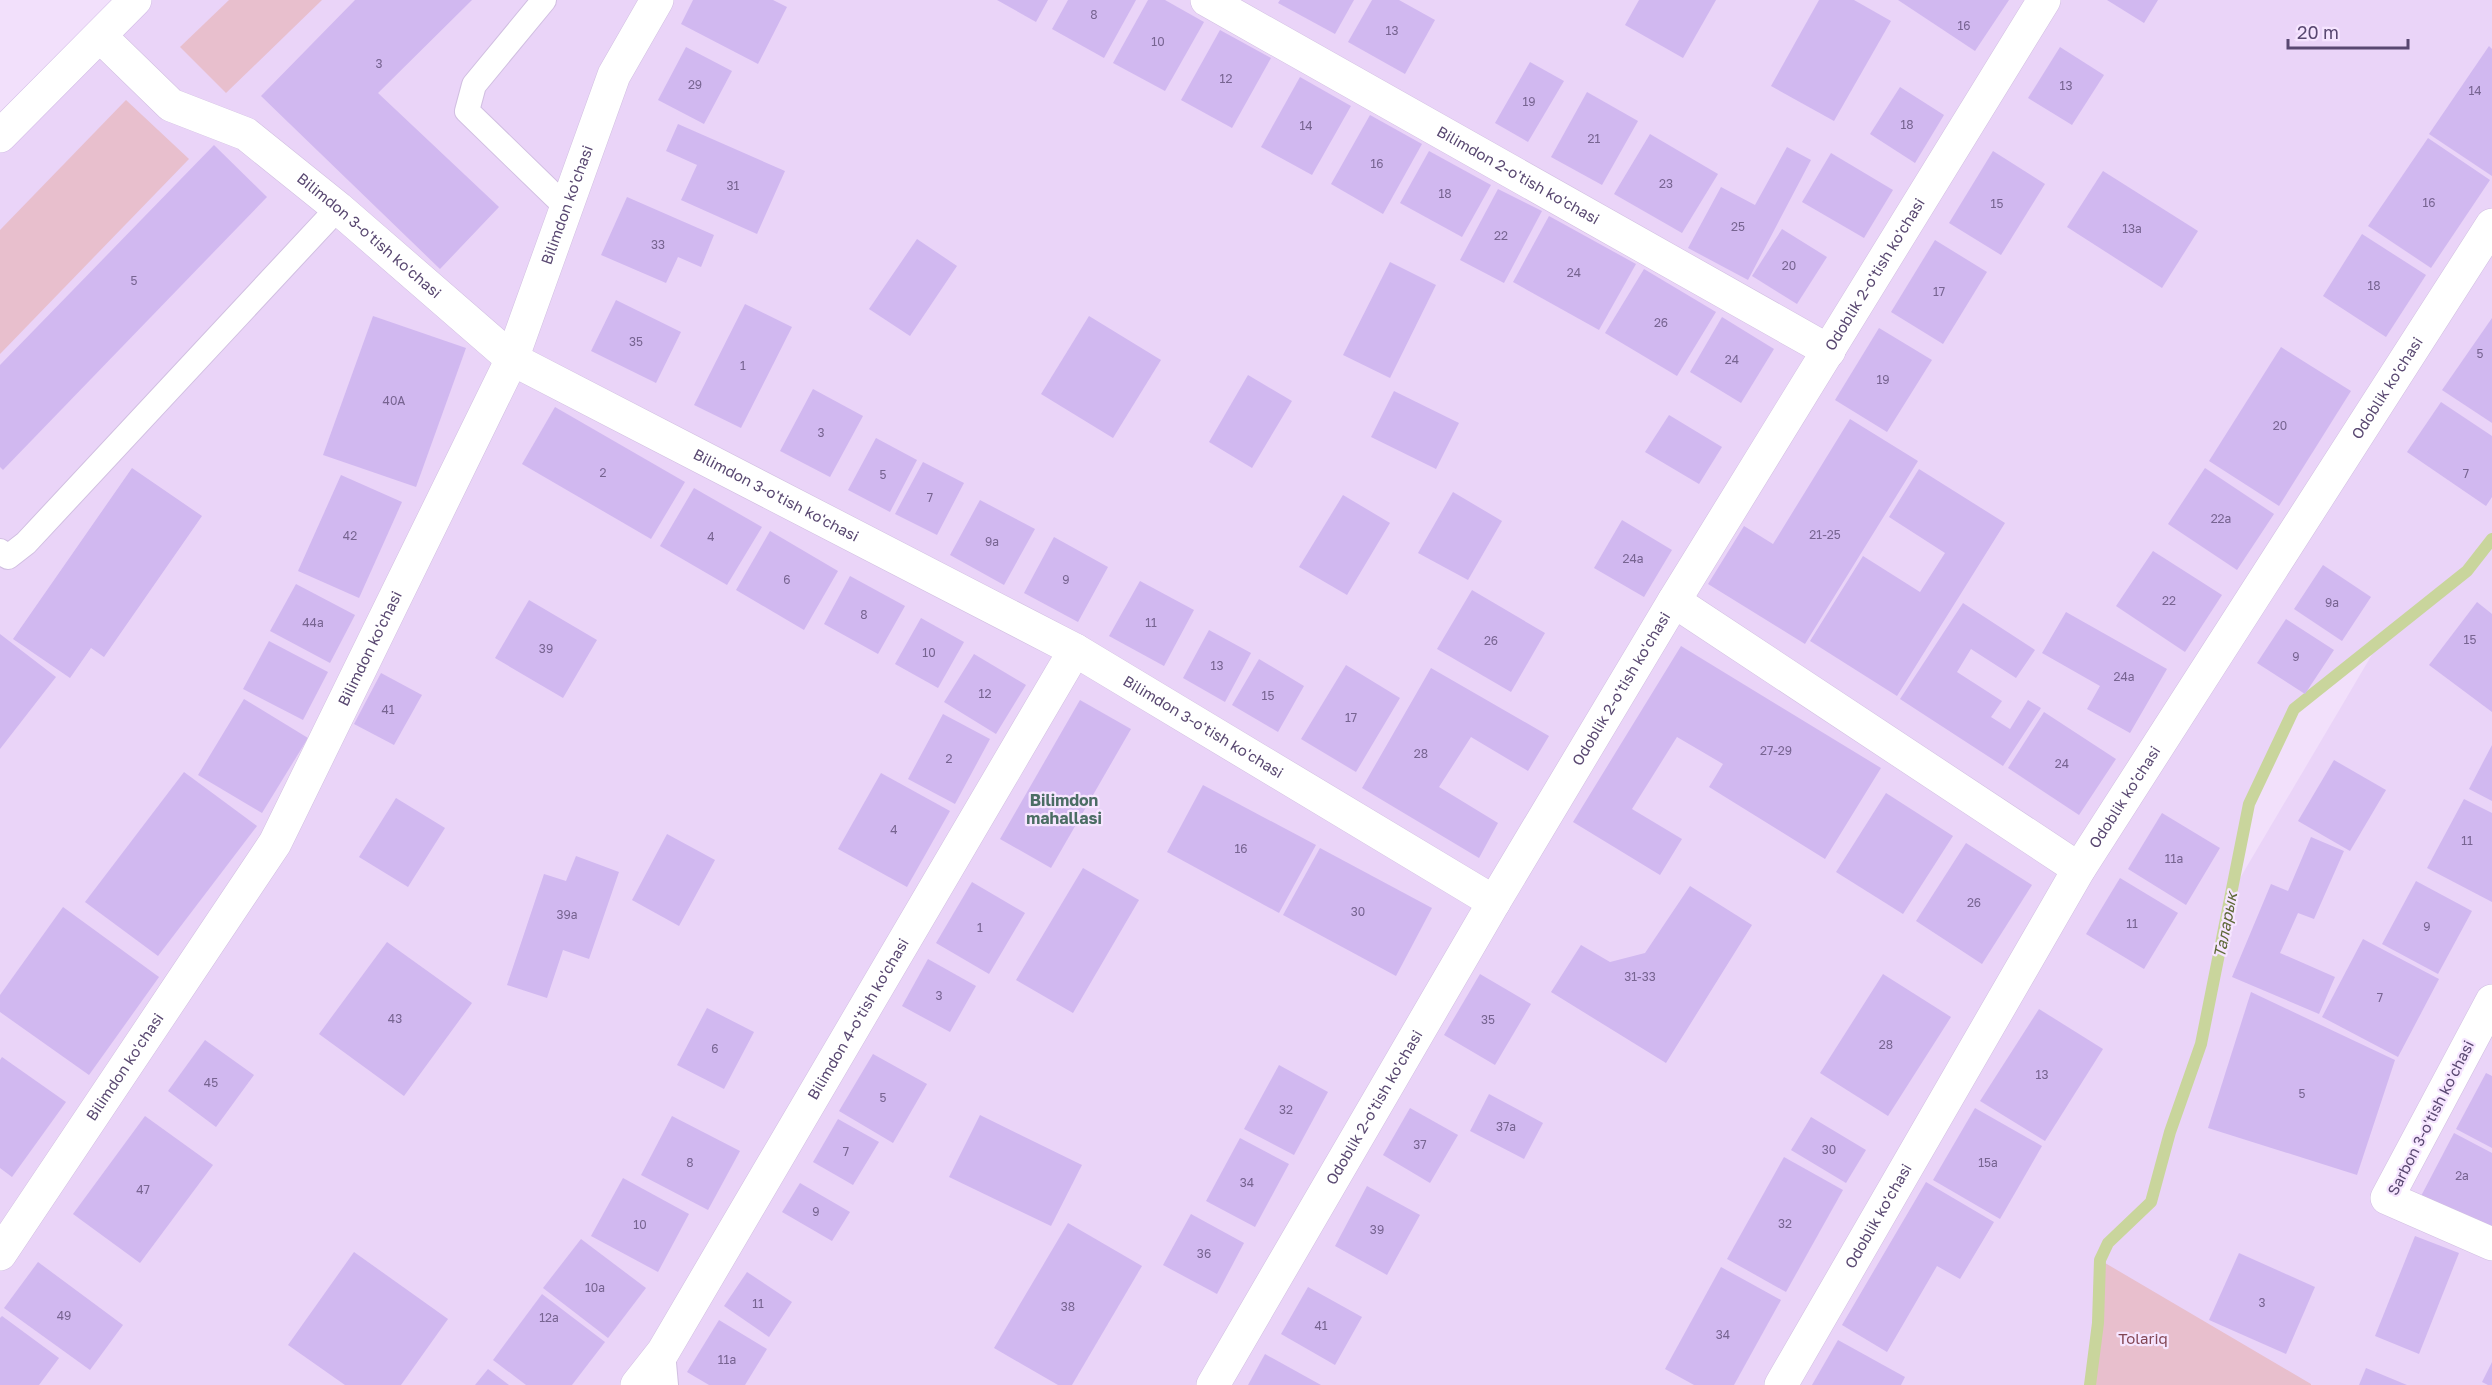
<svg xmlns="http://www.w3.org/2000/svg" width="2492" height="1385" font-family="'Golos Text',sans-serif">
<rect width="100%" height="100%" fill="#f2e0fb"/>
<path fill="#ead4f8" fill-rule="evenodd" d="M 134,0 L 2492,0 L 2492,1385 L 0,1385 L 0,135 ZM 2444,589 L 2380,641 L 2233,890 L 2228,911 L 2249,804 L 2305,694 Z"/>
<g fill="#e8bfcd">
<polygon points="229,0 322,0 226,93 180,47"/>
<polygon points="126,100 189,159 0,354 0,230"/>
<polygon points="2100,1260 2311,1384 2311,1385 2090,1385 2098,1323"/>
</g>
<g fill="none" stroke-linecap="round" stroke-linejoin="round">
<polyline stroke="#c9d59c" stroke-width="12" points="2090,1385 2098,1323 2100,1260 2108,1243 2151,1202 2170,1132 2201,1044 2249,804 2294,709 2467,571 2492,539"/>
</g>
<g fill="#d1b8f0">
<polygon points="355,0 472,0 378,93 499,207 440,269 261,96"/>
<polygon points="693,0 773,0 787,7 758,64 681,24"/>
<polygon points="997,0 1048,0 1036,22"/>
<polygon points="1068,0 1136,0 1104,58 1052,29"/>
<polygon points="1148,0 1165,0 1204,22 1165,91 1113,63"/>
<polygon points="1280,0 1354,0 1335,34 1278,3"/>
<polygon points="1372,0 1399,0 1435,20 1405,74 1348,42"/>
<polygon points="1639,0 1716,0 1683,58 1625,25"/>
<polygon points="1819,0 1854,0 1891,21 1834,121 1771,86"/>
<polygon points="1898,0 2009,0 1975,51"/>
<polygon points="2107,0 2158,0 2144,23"/>
<polygon points="1220,30 1271,58 1232,128 1181,100"/>
<polygon points="2489,46 2492,49 2492,176 2429,134"/>
<polygon points="686,47 732,71 704,124 658,100"/>
<polygon points="2060,47 2104,75 2072,125 2028,98"/>
<polygon points="1530,62 1564,81 1528,142 1495,123"/>
<polygon points="1300,77 1351,106 1312,175 1261,147"/>
<polygon points="1900,87 1944,115 1915,163 1870,134"/>
<polygon points="1587,92 1638,121 1602,185 1551,157"/>
<polygon points="1370,115 1422,144 1383,214 1331,184"/>
<polygon points="678,124 785,171 757,234 681,200 697,165 666,151"/>
<polygon points="1650,134 1718,174 1682,233 1614,194"/>
<polygon points="2428,138 2490,180 2431,268 2368,226"/>
<polygon points="214,145 267,197 3,470 0,467 0,365"/>
<polygon points="1787,147 1811,160 1748,280 1688,248 1721,187 1755,205"/>
<polygon points="1429,151 1491,185 1462,237 1400,203"/>
<polygon points="1993,151 2045,184 2001,255 1949,223"/>
<polygon points="1831,153 1893,190 1864,238 1802,202"/>
<polygon points="2103,171 2198,231 2162,288 2067,227"/>
<polygon points="1498,189 1542,211 1504,283 1460,260"/>
<polygon points="627,197 714,235 701,267 678,257 666,283 601,255"/>
<polygon points="1549,216 1636,264 1599,330 1513,282"/>
<polygon points="1782,229 1827,257 1797,304 1752,276"/>
<polygon points="2362,234 2426,275 2386,337 2323,296"/>
<polygon points="917,239 957,266 910,336 869,309"/>
<polygon points="1935,240 1987,272 1943,344 1891,312"/>
<polygon points="1390,262 1436,285 1390,378 1343,355"/>
<polygon points="1644,269 1716,312 1677,376 1605,333"/>
<polygon points="616,300 681,332 656,383 591,351"/>
<polygon points="745,304 792,327 741,428 694,405"/>
<polygon points="373,316 466,348 416,487 323,455"/>
<polygon points="1089,316 1161,360 1113,438 1041,394"/>
<polygon points="1722,317 1774,349 1741,403 1690,372"/>
<polygon points="2492,318 2492,423 2442,390"/>
<polygon points="1879,328 1932,360 1887,432 1835,400"/>
<polygon points="2281,347 2351,391 2279,506 2209,461"/>
<polygon points="1248,375 1292,401 1252,468 1209,442"/>
<polygon points="813,389 863,416 830,477 780,451"/>
<polygon points="1394,391 1459,423 1436,469 1371,437"/>
<polygon points="2441,402 2492,436 2492,497 2486,506 2407,452"/>
<polygon points="555,407 685,482 651,539 522,464"/>
<polygon points="1669,415 1722,447 1699,484 1645,452"/>
<polygon points="1850,419 1918,461 1805,644 1708,584 1744,526 1773,544"/>
<polygon points="876,438 917,460 890,512 848,490"/>
<polygon points="923,462 964,483 937,535 895,514"/>
<polygon points="132,468 202,516 104,657 91,648 70,678 13,639"/>
<polygon points="2205,468 2274,514 2237,570 2168,524"/>
<polygon points="1919,469 2005,523 1897,696 1810,641 1863,556 1920,592 1945,553 1889,517"/>
<polygon points="341,475 402,502 359,598 298,571"/>
<polygon points="694,488 762,527 727,585 660,546"/>
<polygon points="1453,492 1502,521 1468,580 1418,553"/>
<polygon points="1343,495 1390,523 1347,595 1299,567"/>
<polygon points="980,500 1035,529 1004,585 950,555"/>
<polygon points="1622,520 1672,550 1644,597 1594,568"/>
<polygon points="770,531 838,571 804,630 736,590"/>
<polygon points="1054,537 1108,567 1078,622 1024,593"/>
<polygon points="2153,551 2222,595 2185,652 2116,606"/>
<polygon points="2323,565 2371,597 2342,641 2294,609"/>
<polygon points="850,576 905,606 878,654 824,624"/>
<polygon points="1140,581 1194,610 1164,666 1109,636"/>
<polygon points="296,584 355,615 330,663 270,631"/>
<polygon points="1472,590 1545,633 1511,692 1437,649"/>
<polygon points="529,600 597,640 563,698 495,658"/>
<polygon points="2477,602 2492,614 2492,712 2429,665"/>
<polygon points="1963,603 2035,650 2016,678 1971,649 1957,672 2002,701 1991,717 2010,729 2028,700 2041,708 2003,766 1900,699"/>
<polygon points="2066,612 2167,669 2130,733 2087,709 2100,686 2042,653"/>
<polygon points="921,618 964,642 938,688 895,664"/>
<polygon points="2286,619 2334,650 2305,694 2257,663"/>
<polygon points="1209,630 1251,653 1225,702 1183,678"/>
<polygon points="0,634 56,677 0,749"/>
<polygon points="269,641 328,672 303,720 243,689"/>
<polygon points="1681,646 1881,768 1825,859 1709,787 1723,764 1677,737 1632,809 1682,839 1660,875 1573,822"/>
<polygon points="974,654 1026,685 996,734 944,702"/>
<polygon points="1259,659 1304,686 1278,732 1232,705"/>
<polygon points="1346,665 1400,698 1356,772 1301,739"/>
<polygon points="1431,668 1549,736 1528,771 1471,737 1439,787 1498,823 1479,858 1362,788"/>
<polygon points="381,673 422,695 394,745 354,724"/>
<polygon points="244,699 308,738 262,813 198,775"/>
<polygon points="1080,700 1131,729 1051,868 1000,839"/>
<polygon points="2044,712 2116,759 2079,815 2008,768"/>
<polygon points="943,714 990,739 955,804 908,779"/>
<polygon points="2492,745 2492,801 2469,789"/>
<polygon points="2334,760 2386,790 2350,851 2298,821"/>
<polygon points="184,772 257,826 158,956 85,902"/>
<polygon points="881,773 950,811 907,887 838,849"/>
<polygon points="1203,785 1316,845 1279,913 1167,852"/>
<polygon points="1886,793 1953,836 1903,914 1836,872"/>
<polygon points="396,798 445,828 408,887 359,857"/>
<polygon points="2464,799 2492,813 2492,902 2427,868"/>
<polygon points="2162,813 2220,848 2186,905 2128,869"/>
<polygon points="667,834 715,860 679,926 632,900"/>
<polygon points="2311,837 2344,851 2314,919 2298,913 2280,953 2335,977 2319,1014 2232,977 2271,884 2288,891"/>
<polygon points="1966,843 2032,885 1982,964 1916,921"/>
<polygon points="1320,848 1432,908 1396,976 1283,915"/>
<polygon points="576,856 619,872 589,959 563,950 547,998 507,985 544,874 566,881"/>
<polygon points="1083,868 1139,900 1073,1013 1016,980"/>
<polygon points="2120,878 2178,913 2144,969 2086,934"/>
<polygon points="2416,881 2472,911 2438,974 2382,944"/>
<polygon points="972,882 1025,913 989,974 936,943"/>
<polygon points="1690,886 1752,925 1666,1063 1551,992 1581,945 1610,962 1645,953"/>
<polygon points="63,907 159,977 89,1075 0,1012 0,995"/>
<polygon points="2363,939 2439,979 2398,1057 2322,1017"/>
<polygon points="387,942 472,1003 404,1096 319,1034"/>
<polygon points="928,959 976,986 950,1032 902,1006"/>
<polygon points="1480,974 1531,1004 1495,1065 1444,1035"/>
<polygon points="1883,974 1951,1017 1888,1116 1820,1073"/>
<polygon points="2251,992 2395,1060 2357,1175 2208,1128"/>
<polygon points="707,1008 754,1032 724,1089 677,1065"/>
<polygon points="2039,1009 2103,1049 2045,1141 1980,1101"/>
<polygon points="205,1040 254,1075 216,1127 168,1091"/>
<polygon points="873,1054 927,1084 893,1143 839,1111"/>
<polygon points="2,1057 66,1102 12,1177 0,1168 0,1060"/>
<polygon points="1279,1065 1328,1092 1294,1155 1244,1129"/>
<polygon points="2486,1073 2492,1076 2492,1148 2456,1129"/>
<polygon points="1489,1094 1543,1123 1524,1159 1470,1131"/>
<polygon points="1410,1108 1458,1135 1430,1183 1383,1155"/>
<polygon points="1975,1108 2042,1146 2000,1219 1933,1180"/>
<polygon points="980,1115 1082,1165 1051,1226 949,1177"/>
<polygon points="145,1116 213,1165 140,1263 73,1214"/>
<polygon points="672,1116 740,1151 708,1210 641,1175"/>
<polygon points="1811,1117 1866,1150 1846,1183 1791,1150"/>
<polygon points="838,1119 879,1142 853,1185 813,1162"/>
<polygon points="2454,1133 2492,1153 2492,1230 2420,1198"/>
<polygon points="1240,1138 1289,1164 1255,1227 1206,1201"/>
<polygon points="1784,1157 1843,1190 1786,1292 1727,1259"/>
<polygon points="623,1178 689,1214 658,1272 591,1236"/>
<polygon points="1926,1182 1994,1222 1960,1279 1937,1266 1887,1352 1842,1325"/>
<polygon points="800,1183 850,1212 832,1241 782,1212"/>
<polygon points="1367,1186 1420,1215 1387,1275 1335,1246"/>
<polygon points="1191,1214 1244,1243 1217,1294 1163,1265"/>
<polygon points="1068,1223 1142,1266 1072,1385 1058,1385 994,1348"/>
<polygon points="2415,1236 2459,1253 2419,1354 2375,1336"/>
<polygon points="581,1239 646,1288 608,1338 543,1288"/>
<polygon points="354,1252 448,1319 401,1385 345,1385 288,1345"/>
<polygon points="2239,1253 2315,1287 2286,1354 2209,1320"/>
<polygon points="38,1262 123,1325 90,1370 4,1308"/>
<polygon points="1721,1267 1781,1300 1734,1385 1694,1385 1665,1369"/>
<polygon points="747,1272 792,1302 769,1337 724,1306"/>
<polygon points="1308,1287 1362,1317 1335,1365 1281,1334"/>
<polygon points="542,1294 605,1342 572,1385 526,1385 493,1360"/>
<polygon points="2,1316 59,1358 39,1385 0,1385 0,1318"/>
<polygon points="719,1320 767,1349 745,1385 709,1385 687,1372"/>
<polygon points="1838,1340 1905,1377 1901,1385 1812,1385"/>
<polygon points="1265,1354 1321,1385 1248,1385"/>
<polygon points="2492,1362 2492,1385 2488,1385 2482,1382"/>
<polygon points="2366,1368 2407,1385 2359,1385"/>
<polygon points="488,1369 509,1385 475,1385"/>
</g>
<g fill="none" stroke-linecap="round" stroke-linejoin="round">
<g stroke="#d1bfe1" stroke-width="26">
<g id="lane">
<polyline points="544,0 474,85 467,111 566,207"/>
<polyline points="0,551 8,557 26,543 338,208"/>
<polyline points="663,1352 666,1385"/>
</g>
</g>
<g stroke="#d1bfe1" stroke-width="34">
<g id="street">
<path id="s1" d="M 1207,0 L 1829,351"/>
<path id="s2" d="M 100,36 L 171,105 L 246,134 L 338,208 L 512,359 L 1075,650 L 1494,902"/>
<polyline points="1674,601 2079,869"/>
<polyline points="2492,1001 2387,1198 2492,1244"/>
<path id="s3" d="M 0,1254 L 275,843 L 512,359 L 614,75 L 657,0"/>
<path id="s4" d="M 637,1385 L 663,1352 L 1075,650"/>
<path id="s5" d="M 1213,1385 L 1494,902 L 1674,601 L 2044,0"/>
<path id="s6" d="M 1781,1385 L 2079,869 L 2492,225"/>
</g>
</g>
<g stroke="#d2bce6" stroke-width="34">
<polyline id="secondary" points="0,136 135,0"/>
</g>
<use href="#lane" stroke="#fff" stroke-width="24"/>
<use href="#street" stroke="#fff" stroke-width="33"/>
<use href="#secondary" stroke="#fff" stroke-width="33"/>
</g>
<g text-anchor="middle" stroke-width="4.5" stroke-linejoin="round" paint-order="stroke">
<g font-size="12" fill="#776491">
<text x="1094" y="19">8</text>
<text x="1964" y="30">16</text>
<text x="1392" y="35">13</text>
<text x="1158" y="46">10</text>
<text x="379" y="68">3</text>
<text x="1226" y="83">12</text>
<text x="695" y="89">29</text>
<text x="2066" y="90">13</text>
<text x="2475" y="95">14</text>
<text x="1529" y="106">19</text>
<text x="1907" y="129">18</text>
<text x="1306" y="130">14</text>
<text x="1594" y="143">21</text>
<text x="1377" y="168">16</text>
<text x="1666" y="188">23</text>
<text x="733" y="190">31</text>
<text x="1445" y="198">18</text>
<text x="2429" y="207">16</text>
<text x="1997" y="208">15</text>
<text x="1738" y="231">25</text>
<text x="2132" y="233">13a</text>
<text x="1501" y="240">22</text>
<text x="658" y="249">33</text>
<text x="1789" y="270">20</text>
<text x="1574" y="277">24</text>
<text x="134" y="285">5</text>
<text x="2374" y="290">18</text>
<text x="1939" y="296">17</text>
<text x="1661" y="327">26</text>
<text x="636" y="346">35</text>
<text x="2480" y="358">5</text>
<text x="1732" y="364">24</text>
<text x="743" y="370">1</text>
<text x="1883" y="384">19</text>
<text x="394" y="405">40A</text>
<text x="2280" y="430">20</text>
<text x="821" y="437">3</text>
<text x="603" y="477">2</text>
<text x="2466" y="478">7</text>
<text x="883" y="479">5</text>
<text x="930" y="502">7</text>
<text x="2221" y="523">22а</text>
<text x="1825" y="539">21-25</text>
<text x="350" y="540">42</text>
<text x="711" y="541">4</text>
<text x="992" y="546">9a</text>
<text x="1633" y="563">24a</text>
<text x="787" y="584">6</text>
<text x="1066" y="584">9</text>
<text x="2169" y="605">22</text>
<text x="2332" y="607">9a</text>
<text x="864" y="619">8</text>
<text x="313" y="627">44a</text>
<text x="1151" y="627">11</text>
<text x="2470" y="644">15</text>
<text x="1491" y="645">26</text>
<text x="546" y="653">39</text>
<text x="929" y="657">10</text>
<text x="2296" y="661">9</text>
<text x="1217" y="670">13</text>
<text x="2124" y="681">24а</text>
<text x="985" y="698">12</text>
<text x="1268" y="700">15</text>
<text x="388" y="714">41</text>
<text x="1351" y="722">17</text>
<text x="1776" y="755">27-29</text>
<text x="1421" y="758">28</text>
<text x="949" y="763">2</text>
<text x="2062" y="768">24</text>
<text x="894" y="834">4</text>
<text x="2467" y="845">11</text>
<text x="1241" y="853">16</text>
<text x="2174" y="863">11a</text>
<text x="1974" y="907">26</text>
<text x="1358" y="916">30</text>
<text x="567" y="919">39a</text>
<text x="2132" y="928">11</text>
<text x="2427" y="931">9</text>
<text x="980" y="932">1</text>
<text x="1640" y="981">31-33</text>
<text x="939" y="1000">3</text>
<text x="2380" y="1002">7</text>
<text x="395" y="1023">43</text>
<text x="1488" y="1024">35</text>
<text x="1886" y="1049">28</text>
<text x="715" y="1053">6</text>
<text x="2042" y="1079">13</text>
<text x="211" y="1087">45</text>
<text x="2302" y="1098">5</text>
<text x="883" y="1102">5</text>
<text x="1286" y="1114">32</text>
<text x="1506" y="1131">37a</text>
<text x="1420" y="1149">37</text>
<text x="1829" y="1154">30</text>
<text x="846" y="1156">7</text>
<text x="690" y="1167">8</text>
<text x="1988" y="1167">15a</text>
<text x="2462" y="1180">2a</text>
<text x="1247" y="1187">34</text>
<text x="143" y="1194">47</text>
<text x="816" y="1216">9</text>
<text x="1785" y="1228">32</text>
<text x="640" y="1229">10</text>
<text x="1377" y="1234">39</text>
<text x="1204" y="1258">36</text>
<text x="595" y="1292">10a</text>
<text x="2262" y="1307">3</text>
<text x="758" y="1308">11</text>
<text x="1068" y="1311">38</text>
<text x="64" y="1320">49</text>
<text x="549" y="1322">12a</text>
<text x="1321" y="1330">41</text>
<text x="1723" y="1339">34</text>
<text x="727" y="1364">11a</text>
</g>
<g font-size="15" fill="#594871" stroke="#f6e5ff">
<text dy="5" stroke="none"><textPath href="#s1" startOffset="357">Bilimdon 2-o'tish ko'chasi</textPath></text>
<text dy="5" stroke="none"><textPath href="#s3" startOffset="1197">Bilimdon ko'chasi</textPath></text>
<text dy="5" stroke="none"><textPath href="#s2" startOffset="339">Bilimdon 3-o'tish ko'chasi</textPath></text>
<text dy="5" stroke="none"><textPath href="#s5" startOffset="1293">Odoblik 2-o'tish ko'chasi</textPath></text>
<text dy="5" stroke="none"><textPath href="#s6" startOffset="1167">Odoblik ko'chasi</textPath></text>
<text dy="5" stroke="none"><textPath href="#s2" startOffset="825">Bilimdon 3-o'tish ko'chasi</textPath></text>
<text dy="5" stroke="none"><textPath href="#s3" startOffset="711">Bilimdon ko'chasi</textPath></text>
<text dy="5" stroke="none"><textPath href="#s5" startOffset="807">Odoblik 2-o'tish ko'chasi</textPath></text>
<text dy="5" stroke="none"><textPath href="#s2" startOffset="1311">Bilimdon 3-o'tish ko'chasi</textPath></text>
<text dy="5" stroke="none"><textPath href="#s6" startOffset="681">Odoblik ko'chasi</textPath></text>
<text dy="5" stroke="none"><textPath href="#s4" startOffset="428">Bilimdon 4-o'tish ko'chasi</textPath></text>
<text dy="5" stroke="none"><textPath href="#s3" startOffset="225">Bilimdon ko'chasi</textPath></text>
<text dy="5" stroke="none"><textPath href="#s5" startOffset="321">Odoblik 2-o'tish ko'chasi</textPath></text>
<text transform="translate(2431 1118) rotate(-63)" y="5">Sarbon 3-o'tish ko'chasi</text>
<text dy="5" stroke="none"><textPath href="#s6" startOffset="195">Odoblik ko'chasi</textPath></text>
</g>
<g font-size="15" fill="#824654" stroke="#f6e5ff">
<text x="2143" y="1344">Tolariq</text>
</g>
<g font-size="16" font-weight="bold" fill="#4b6d64" stroke="#f6e5ff">
<text x="1064" y="806">Bilimdon<tspan x="1064" dy="18">mahallasi</tspan></text>
</g>
<g font-size="16" font-style="italic" fill="#5e6937" stroke="#f6e5ff">
<text transform="translate(2225 925) rotate(-79)" y="6">Таларык</text>
</g>
</g>
<path d="M2288 39v9h120v-9" fill="none" stroke="#594871" stroke-width="3"/>
<text x="2297" y="39" font-size="18" fill="#594871" stroke="#f6e5ff" stroke-width="4.5" paint-order="stroke">20 m</text>
</svg>
